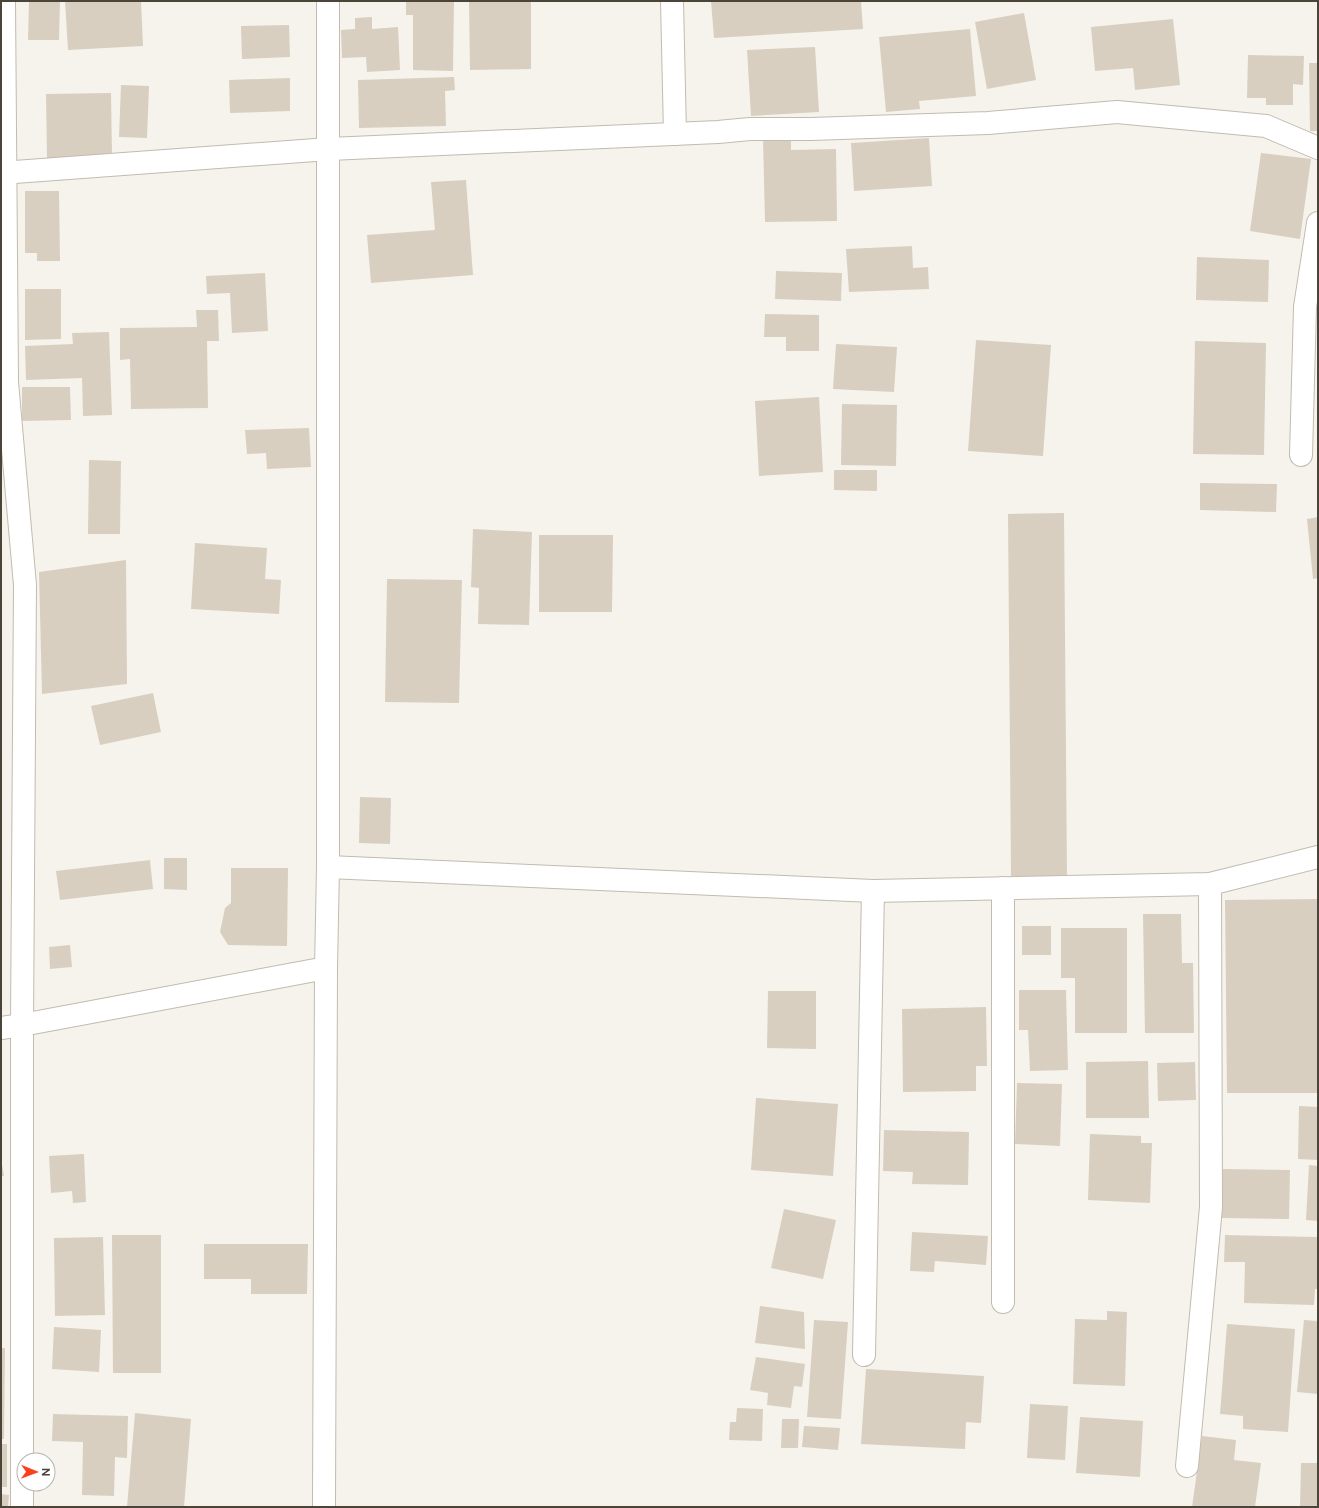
<svg xmlns="http://www.w3.org/2000/svg" width="1319" height="1508" font-family="'Public Sans',sans-serif">
<rect width="100%" height="100%" fill="#f6f3ec"/>
<g fill="#d8cfc1">
<polygon points="29,1 60,1 59,40 28,40"/>
<polygon points="65,1 141,1 143,46 68,50"/>
<polygon points="406,1 454,1 453,71 413,70 413,15 406,15"/>
<polygon points="469,1 531,1 531,69 470,70"/>
<polygon points="711,1 861,1 863,29 714,38"/>
<polygon points="1024,13 1036,80 987,89 975,22"/>
<polygon points="372,17 372,29 398,27 400,70 367,72 366,57 342,58 341,30 355,29 355,18"/>
<polygon points="1173,19 1180,85 1135,90 1133,68 1095,71 1091,27"/>
<polygon points="289,25 290,57 242,59 241,26"/>
<polygon points="970,29 976,96 919,101 920,109 886,112 879,37"/>
<polygon points="815,47 819,112 751,116 747,50"/>
<polygon points="1248,55 1304,56 1303,85 1293,84 1293,105 1266,105 1266,98 1247,98"/>
<polygon points="1309,63 1318,63 1318,131 1310,131"/>
<polygon points="454,77 455,90 445,91 446,126 359,128 358,80"/>
<polygon points="290,78 290,111 230,113 229,80"/>
<polygon points="121,85 149,86 147,138 119,137"/>
<polygon points="111,93 112,157 47,158 46,94"/>
<polygon points="791,137 791,150 836,149 837,221 765,222 763,138"/>
<polygon points="929,138 932,186 854,191 851,143"/>
<polygon points="1261,153 1311,159 1300,239 1250,231"/>
<polygon points="466,180 473,275 371,283 367,235 435,230 431,182"/>
<polygon points="25,191 59,191 60,261 37,261 37,253 25,253"/>
<polygon points="912,246 913,268 928,267 929,289 849,292 846,249"/>
<polygon points="1197,257 1269,260 1268,302 1196,300"/>
<polygon points="776,271 842,273 841,301 775,299"/>
<polygon points="265,273 268,331 232,333 230,293 207,294 206,276"/>
<polygon points="25,289 61,289 61,339 25,340"/>
<polygon points="196,310 218,310 219,341 207,341 208,408 131,409 130,359 120,360 120,328 197,327"/>
<polygon points="765,314 819,315 819,351 786,351 786,337 764,337"/>
<polygon points="109,332 112,415 83,416 82,378 26,380 25,346 73,344 72,333"/>
<polygon points="976,340 1051,345 1043,456 968,451"/>
<polygon points="1195,341 1266,343 1264,455 1193,454"/>
<polygon points="836,344 897,347 894,392 833,389"/>
<polygon points="22,387 70,387 71,420 22,421"/>
<polygon points="819,397 823,472 759,476 755,401"/>
<polygon points="842,404 897,405 896,466 841,465"/>
<polygon points="309,428 311,467 267,469 266,453 247,454 245,430"/>
<polygon points="89,460 121,461 120,534 88,534"/>
<polygon points="834,470 877,470 877,491 834,490"/>
<polygon points="1200,483 1277,484 1276,512 1200,510"/>
<polygon points="1064,513 1067,876 1011,876 1008,514"/>
<polygon points="1318,517 1318,578 1313,579 1307,519"/>
<polygon points="473,529 532,532 529,625 478,624 479,588 471,587"/>
<polygon points="539,535 613,535 612,612 539,612"/>
<polygon points="195,543 267,548 265,579 281,580 279,614 191,609"/>
<polygon points="126,560 127,684 42,694 39,572"/>
<polygon points="387,579 462,580 459,703 385,702"/>
<polygon points="153,693 161,732 100,745 91,706"/>
<polygon points="360,797 391,798 390,844 359,843"/>
<polygon points="164,858 187,858 187,890 164,889"/>
<polygon points="150,860 153,889 60,900 56,871"/>
<polygon points="231,868 288,868 287,946 228,945 220,932 225,908 231,903"/>
<polygon points="1318,899 1318,1093 1227,1093 1225,900"/>
<polygon points="1143,914 1181,914 1182,963 1193,963 1194,1033 1145,1033"/>
<rect x="1022" y="926" width="29" height="29"/>
<polygon points="1061,928 1127,928 1127,1033 1075,1033 1075,978 1061,978"/>
<polygon points="70,945 72,967 50,969 49,947"/>
<polygon points="1019,990 1066,990 1068,1070 1030,1071 1028,1030 1019,1030"/>
<polygon points="768,991 816,991 816,1049 767,1048"/>
<polygon points="986,1007 987,1066 976,1066 976,1091 903,1092 902,1009"/>
<polygon points="1148,1061 1149,1118 1086,1118 1086,1062"/>
<polygon points="1195,1062 1196,1100 1158,1101 1157,1063"/>
<polygon points="1017,1083 1062,1084 1060,1146 1015,1144"/>
<polygon points="756,1098 838,1104 833,1176 751,1170"/>
<polygon points="1299,1106 1318,1107 1318,1160 1298,1159"/>
<polygon points="884,1130 969,1132 968,1185 912,1184 913,1172 883,1171"/>
<polygon points="1090,1134 1141,1136 1141,1143 1152,1143 1150,1203 1088,1200"/>
<polygon points="84,1154 86,1202 73,1203 72,1191 51,1193 49,1156"/>
<polygon points="1,1159 4,1176 1,1176"/>
<polygon points="1309,1165 1318,1166 1318,1221 1306,1220"/>
<polygon points="1223,1169 1290,1170 1289,1219 1222,1218"/>
<polygon points="784,1209 836,1220 823,1279 771,1268"/>
<polygon points="912,1232 988,1236 986,1265 935,1261 934,1272 910,1271"/>
<polygon points="112,1235 161,1235 161,1373 113,1373"/>
<polygon points="1225,1235 1317,1237 1318,1289 1315,1289 1314,1305 1244,1303 1245,1262 1224,1262"/>
<polygon points="103,1237 105,1315 55,1316 54,1238"/>
<polygon points="204,1244 308,1244 307,1294 251,1294 251,1279 204,1279"/>
<polygon points="760,1306 804,1312 805,1349 755,1343"/>
<polygon points="1107,1311 1127,1312 1125,1386 1073,1384 1075,1319 1107,1320"/>
<polygon points="814,1320 848,1322 841,1419 807,1417"/>
<polygon points="1304,1320 1318,1321 1318,1394 1297,1392"/>
<polygon points="1227,1324 1295,1329 1288,1432 1243,1429 1243,1416 1220,1414"/>
<polygon points="54,1327 101,1330 99,1372 52,1369"/>
<polygon points="1,1348 5,1348 4,1439 1,1439"/>
<polygon points="756,1357 805,1364 802,1387 794,1386 791,1408 767,1405 768,1393 750,1390"/>
<polygon points="866,1369 984,1376 981,1423 966,1422 965,1449 861,1444"/>
<polygon points="1030,1404 1068,1406 1065,1460 1027,1458"/>
<polygon points="737,1408 763,1409 762,1441 729,1440 730,1422 736,1422"/>
<polygon points="135,1413 191,1419 184,1507 127,1507"/>
<polygon points="53,1414 128,1416 127,1458 115,1457 114,1496 82,1495 83,1442 52,1441"/>
<polygon points="1080,1417 1143,1421 1140,1477 1076,1473"/>
<polygon points="782,1419 799,1419 798,1448 781,1448"/>
<polygon points="804,1426 840,1428 838,1450 802,1447"/>
<polygon points="1202,1436 1236,1440 1234,1460 1261,1463 1255,1507 1192,1507"/>
<rect x="1" y="1444" width="6" height="43"/>
<polygon points="1301,1463 1318,1463 1318,1507 1300,1507"/>
<polygon points="1,1494 9,1495 8,1507 1,1507"/>
</g>
<g fill="none" stroke-linecap="round" stroke-linejoin="round">
<g stroke="#c2bbae" stroke-width="24">
<g id="street">
<polyline points="4,1 7,382 25,585 22,1025 22,1507"/>
<polyline points="672,1 675,134"/>
<polyline points="1,173 329,149 718,132 750,129 811,129 988,123 1117,112 1266,126 1318,148"/>
<polyline points="1301,455 1305,307 1318,223"/>
<polyline points="328,867 873,891 1210,884 1318,857"/>
<polyline points="1,1028 22,1025 326,968"/>
<polyline points="1003,1302 1003,888"/>
<polyline points="864,1355 873,891"/>
<polyline points="1187,1466 1211,1207 1210,884"/>
<polyline points="324,1507 326,968 328,867 328,1"/>
</g>
</g>
<use href="#street" stroke="#fff" stroke-width="22"/>
</g>
<rect width="1319" height="1508" fill="none" stroke="#4b4439" stroke-width="4"/>
<g transform="translate(36 1472) rotate(91)"><circle r="19" fill="#ffffff" stroke="#b7b4b0"/>
<path d="M0-3L7 15L0 10L-7 15Z" fill="#fc3f1d"/>
<text y="-6" font-size="11" font-weight="bold" text-anchor="middle" fill="#4b4439">N</text>
</g>
</svg>
